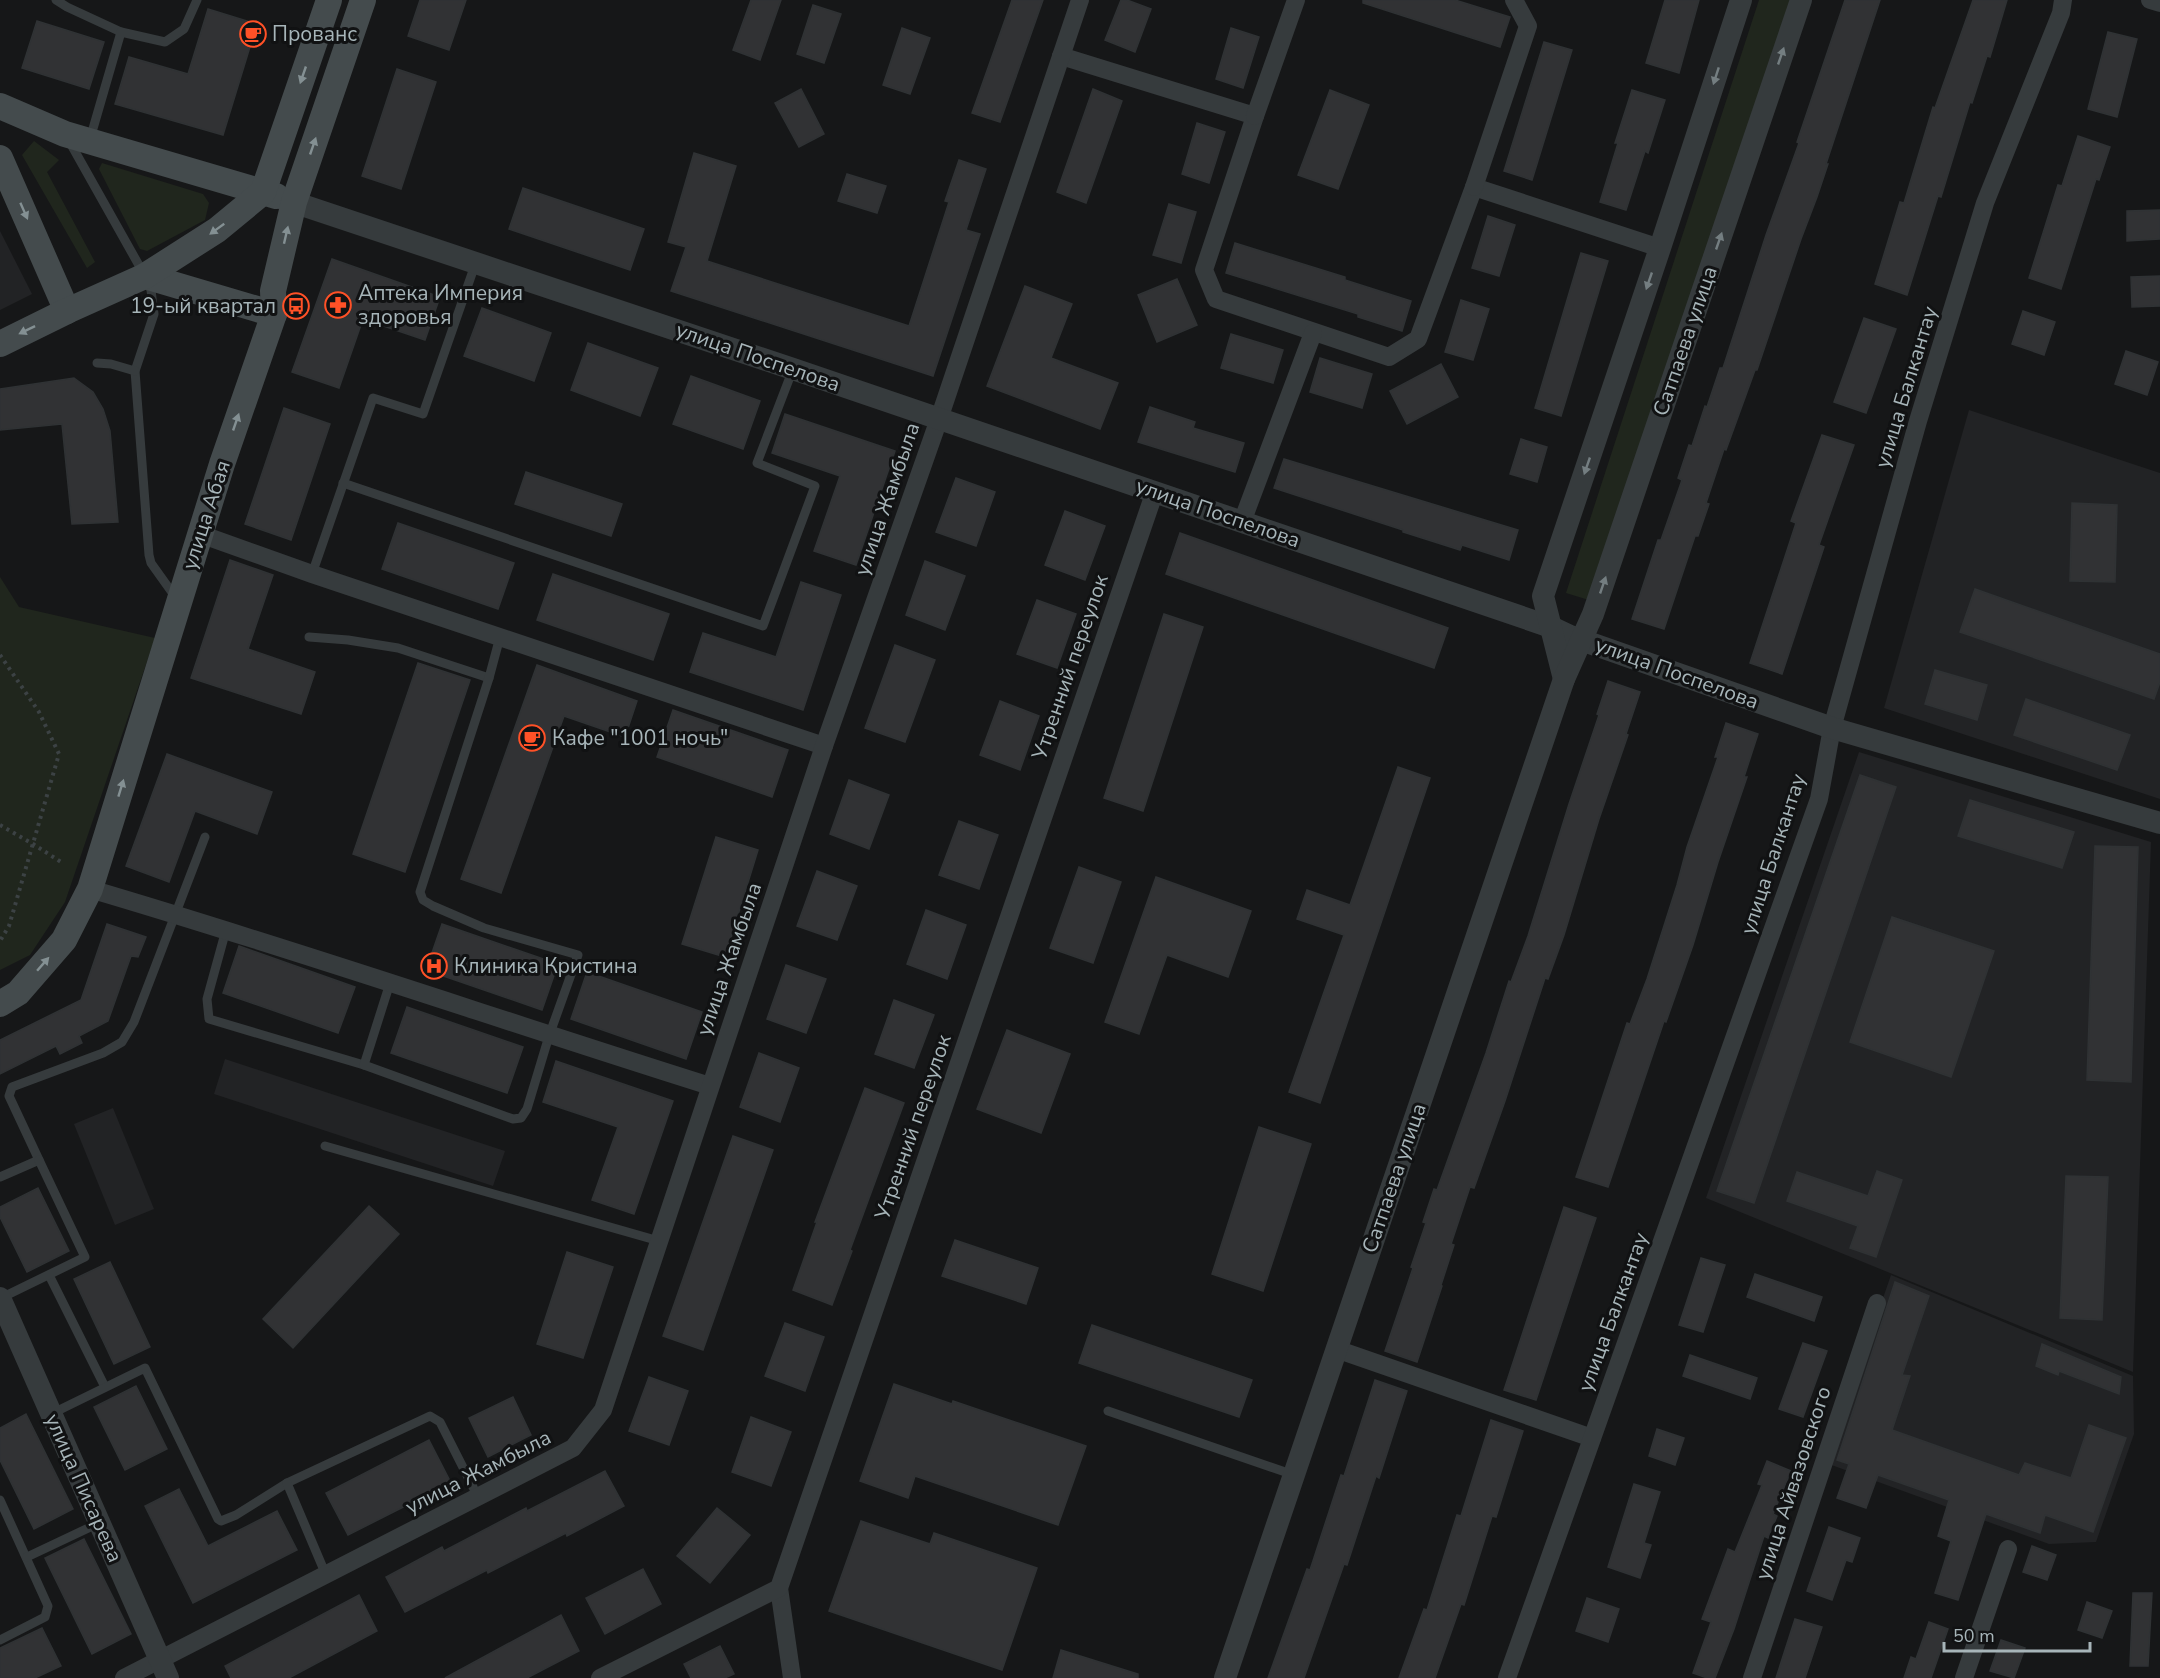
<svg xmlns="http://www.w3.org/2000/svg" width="2160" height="1678" font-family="'Nunito Sans',sans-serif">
<rect width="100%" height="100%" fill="#161718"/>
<g fill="#222325">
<polygon points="0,231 32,294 0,310"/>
<polygon points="1969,410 2160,473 2160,799 1884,708"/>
<polygon points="1859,752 2151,842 2133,1372 1706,1198"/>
<polygon points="225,1059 505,1151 493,1186 214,1094"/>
<polygon points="113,1108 154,1209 115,1225 74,1124"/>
<polygon points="1891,1275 2133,1376 2134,1434 2096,1542 2049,1544 1826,1463"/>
</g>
<g fill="#20261d">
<polygon points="1759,0 1799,0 1602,604 1566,593"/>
<polygon points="34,141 59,160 47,172 95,262 87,268 22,155"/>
<polygon points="102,163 203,194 209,203 205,220 147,251 140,249 99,169"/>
<polygon points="0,577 19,607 155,638 65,902 30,955 0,970"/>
</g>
<g fill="#313234" stroke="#2f3234" stroke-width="1.5">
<polygon points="420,0 466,0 449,50 408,36"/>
<polygon points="751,0 781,0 760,60 733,50"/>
<polygon points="1012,0 1043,0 1000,122 972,113"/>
<polygon points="1121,0 1127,0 1151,9 1135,52 1105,40"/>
<polygon points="1363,0 1455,0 1510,17 1500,47 1363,3"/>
<polygon points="1665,0 1699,0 1679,73 1646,63"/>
<polygon points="1845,0 1880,0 1826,164 1828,164 1817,197 1801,239 1757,370 1755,370 1726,450 1724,449 1706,503 1709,504 1698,536 1695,536 1664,629 1632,619 1658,540 1661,540 1682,480 1678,478 1689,445 1692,446 1705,406 1707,407 1720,368 1723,368 1766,235 1799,143 1797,142"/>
<polygon points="1973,0 2007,0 1990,57 1987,56 1972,103 1970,102 1941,197 1938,196 1907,295 1875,284 1900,202 1904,203 1933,107 1935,108"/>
<polygon points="813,5 841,14 824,63 797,54"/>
<polygon points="208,9 257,24 223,135 115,104 129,57 188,74"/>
<polygon points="37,21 104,42 89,89 22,68"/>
<polygon points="902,28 930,38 910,94 883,85"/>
<polygon points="1231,28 1259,37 1243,88 1216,79"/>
<polygon points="2108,32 2137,39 2117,117 2088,109"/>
<polygon points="1544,42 1572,50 1532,180 1504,171"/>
<polygon points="397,69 436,82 401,189 362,176"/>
<polygon points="801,89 824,134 799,147 775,103"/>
<polygon points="1093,89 1122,101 1086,203 1057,192"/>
<polygon points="1330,90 1369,105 1338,189 1298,175"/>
<polygon points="1632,90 1665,100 1648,153 1645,151 1626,210 1600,202 1618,143 1615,143"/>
<polygon points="1197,123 1225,132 1209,183 1182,174"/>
<polygon points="2078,136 2110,147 2099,180 2096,179 2061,289 2029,278 2058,185 2062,186"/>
<polygon points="694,153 736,166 707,261 909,326 949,202 945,201 959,160 986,169 966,230 980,234 933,376 671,291 686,247 668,242"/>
<polygon points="847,174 886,186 877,213 838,201"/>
<polygon points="523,188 644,229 630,270 509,229"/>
<polygon points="1169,204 1196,212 1181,263 1153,255"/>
<polygon points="2160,210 2160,239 2127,241 2127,211"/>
<polygon points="1488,216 1515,225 1499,276 1472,268"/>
<polygon points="1235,243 1345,277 1345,280 1411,301 1402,331 1358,317 1358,314 1226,273"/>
<polygon points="1581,253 1608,261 1561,416 1535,408"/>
<polygon points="332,259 440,297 425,340 363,319 339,388 292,372"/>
<polygon points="2160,276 2160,306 2132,307 2131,277"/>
<polygon points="1177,279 1197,325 1157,342 1138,295"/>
<polygon points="1025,286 1072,304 1051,358 1118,383 1100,429 987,386"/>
<polygon points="1461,300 1489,309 1473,360 1445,352"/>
<polygon points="482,308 551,333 534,381 464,356"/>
<polygon points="2023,311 2055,322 2044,355 2012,344"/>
<polygon points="1864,318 1896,329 1866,413 1834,402"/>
<polygon points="1231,334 1283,350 1273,383 1221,368"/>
<polygon points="588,343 658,368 640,416 571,390"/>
<polygon points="2126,351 2158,362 2147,395 2115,384"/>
<polygon points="1320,358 1372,374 1362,408 1310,392"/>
<polygon points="1441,364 1458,397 1407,424 1390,391"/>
<polygon points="691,376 760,401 743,449 673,424"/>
<polygon points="74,378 93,392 103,409 110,431 118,522 72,524 62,424 0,430 0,389"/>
<polygon points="1150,407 1195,422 1193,428 1244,443 1235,472 1138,442"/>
<polygon points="284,408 330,424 291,540 245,524"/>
<polygon points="785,414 895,451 856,565 814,551 840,476 772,453"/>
<polygon points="1822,435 1854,445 1819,545 1824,547 1782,674 1750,663 1796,523 1791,521"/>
<polygon points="1521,439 1547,447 1537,482 1510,474"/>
<polygon points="1284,459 1518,530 1509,560 1462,545 1460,550 1403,532 1403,530 1274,488"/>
<polygon points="526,472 622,504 611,536 515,504"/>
<polygon points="956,478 995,492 976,546 936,532"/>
<polygon points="2072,503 2117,505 2115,582 2070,581"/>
<polygon points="1065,511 1105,526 1085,580 1045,565"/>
<polygon points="398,523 514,563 498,609 382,569"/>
<polygon points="1180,533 1448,628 1434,668 1166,574"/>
<polygon points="230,560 273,575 248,649 315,672 301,714 191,678"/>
<polygon points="925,561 965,576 945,630 906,615"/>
<polygon points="553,574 669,614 653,660 537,620"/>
<polygon points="801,582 841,595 803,710 690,672 703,633 776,657"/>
<polygon points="1975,589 2160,654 2160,682 2154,699 1960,632"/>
<polygon points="1037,600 1076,614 1057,668 1017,654"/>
<polygon points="1164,614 1203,627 1143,811 1104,798"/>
<polygon points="895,645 935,660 905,742 865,728"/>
<polygon points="418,663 470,680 405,872 353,854"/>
<polygon points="537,665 637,701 625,737 564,716 501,893 461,879"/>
<polygon points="1935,670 1987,685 1977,720 1925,704"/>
<polygon points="1608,681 1640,692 1626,734 1628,735 1599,819 1564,935 1548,979 1545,978 1505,1101 1474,1188 1470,1187 1451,1244 1454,1245 1441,1285 1442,1286 1417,1362 1385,1351 1413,1268 1411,1267 1426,1223 1423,1222 1434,1189 1437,1190 1486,1053 1509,981 1511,982 1528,936 1569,804 1599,715 1597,714"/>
<polygon points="2026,699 2130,735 2117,770 2014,735"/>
<polygon points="1000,701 1039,716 1020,770 980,755"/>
<polygon points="673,710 788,750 772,797 657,757"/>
<polygon points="1726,723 1758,734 1744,777 1747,777 1718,862 1693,945 1666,1022 1664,1021 1608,1187 1576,1177 1627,1023 1630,1024 1647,979 1677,885 1687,847 1718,757 1715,757"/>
<polygon points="167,754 272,792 257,834 195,811 169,882 126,866"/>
<polygon points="1398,767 1430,778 1320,1103 1289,1092 1344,935 1297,919 1307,890 1350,905"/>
<polygon points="1860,775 1896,787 1754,1203 1717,1191"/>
<polygon points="849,780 889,795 869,849 830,834"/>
<polygon points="1970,800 2074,832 2062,868 1958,836"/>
<polygon points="959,821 998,835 979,889 939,875"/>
<polygon points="716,837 758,850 725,957 682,944"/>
<polygon points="2095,846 2138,847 2131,1082 2087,1080"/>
<polygon points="1079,867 1121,882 1093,963 1050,948"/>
<polygon points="817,871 857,886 837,940 797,926"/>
<polygon points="1156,877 1251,911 1228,977 1167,955 1139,1034 1105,1022"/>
<polygon points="926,910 966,925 947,979 907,964"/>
<polygon points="1892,917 1994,951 1951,1077 1850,1042"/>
<polygon points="107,924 146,937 138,957 131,956 108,1021 79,1036 82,1043 60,1054 56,1046 0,1074 0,1040 81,1000"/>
<polygon points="442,924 558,964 542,1010 426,970"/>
<polygon points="239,946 355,987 338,1033 223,993"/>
<polygon points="786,965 826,979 806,1033 767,1019"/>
<polygon points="587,972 702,1012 686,1059 571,1019"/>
<polygon points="894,1000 934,1015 914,1068 875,1054"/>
<polygon points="407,1007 523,1047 507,1093 391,1053"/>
<polygon points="1007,1030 1070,1054 1041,1133 977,1109"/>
<polygon points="759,1053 799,1068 780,1122 740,1107"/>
<polygon points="556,1061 673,1101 634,1214 592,1200 618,1127 543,1102"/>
<polygon points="865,1088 904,1103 850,1250 852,1251 832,1305 793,1290 817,1222 815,1222"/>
<polygon points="1259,1127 1311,1144 1263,1291 1212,1274"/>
<polygon points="733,1136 773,1150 703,1350 663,1336"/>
<polygon points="1877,1171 1902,1180 1876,1257 1850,1248 1858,1226 1787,1201 1797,1172 1868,1196"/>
<polygon points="2066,1176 2108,1177 2102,1320 2060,1318"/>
<polygon points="38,1188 69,1251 27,1272 0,1217 0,1207"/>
<polygon points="369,1206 399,1234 293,1348 263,1319"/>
<polygon points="1564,1207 1596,1218 1536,1400 1504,1390"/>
<polygon points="955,1240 1038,1268 1026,1304 942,1276"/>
<polygon points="567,1252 613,1267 583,1358 537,1344"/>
<polygon points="1701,1258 1725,1265 1703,1332 1679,1325"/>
<polygon points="110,1262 150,1347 114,1364 74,1279"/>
<polygon points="1755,1274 1822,1297 1814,1321 1747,1297"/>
<polygon points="1895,1282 1929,1296 1902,1375 1910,1376 1892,1430 2019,1475 2025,1463 2071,1478 2089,1425 2126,1438 2093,1532 2045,1515 2040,1533 1986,1514 1958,1600 1935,1593 1951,1541 1938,1536 1949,1500 1878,1475 1866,1508 1837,1498 1849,1464 1837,1460"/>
<polygon points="785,1323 824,1337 805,1391 765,1376"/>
<polygon points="1092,1325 1252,1380 1239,1417 1079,1363"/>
<polygon points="1803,1343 1827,1351 1803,1417 1779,1409"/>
<polygon points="2042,1344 2121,1377 2119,1394 2059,1371 2058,1375 2036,1366"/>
<polygon points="1690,1355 1757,1378 1750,1399 1683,1376"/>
<polygon points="649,1377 688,1391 669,1445 629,1431"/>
<polygon points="1375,1380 1407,1391 1379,1478 1376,1476 1347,1565 1344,1564 1304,1678 1268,1678 1307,1569 1310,1570 1341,1475 1344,1476"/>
<polygon points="894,1384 952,1404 953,1401 1086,1446 1058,1525 915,1476 908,1498 860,1481"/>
<polygon points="136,1386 167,1449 125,1470 94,1407"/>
<polygon points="513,1397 531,1435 488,1457 469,1418"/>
<polygon points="26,1414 73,1509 34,1529 0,1460 0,1428"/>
<polygon points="751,1417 791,1432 771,1486 732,1472"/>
<polygon points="1491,1420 1523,1431 1496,1517 1492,1516 1464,1605 1461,1604 1435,1678 1399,1678 1424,1609 1427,1610 1457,1515 1461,1516"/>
<polygon points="1657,1429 1684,1438 1675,1465 1649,1456"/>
<polygon points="429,1440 451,1483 348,1535 326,1493"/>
<polygon points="1767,1461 1791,1471 1773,1514 1777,1516 1768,1538 1764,1536 1734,1629 1715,1678 1707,1678 1693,1673 1711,1622 1702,1619 1728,1549 1735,1552 1762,1485 1758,1484"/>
<polygon points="605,1471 624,1506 567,1536 566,1533 488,1573 487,1570 405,1612 386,1577 442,1547 444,1551 526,1508 527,1511"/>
<polygon points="1634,1484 1660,1492 1644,1543 1651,1545 1640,1578 1608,1567"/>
<polygon points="179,1489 208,1546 277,1511 297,1550 193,1603 145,1506"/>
<polygon points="717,1508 750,1535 710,1583 677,1556"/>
<polygon points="861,1521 930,1544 934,1533 1037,1568 1002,1670 829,1611"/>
<polygon points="1829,1527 1860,1538 1852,1562 1846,1560 1832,1600 1807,1591"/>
<polygon points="84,1539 131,1634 92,1654 45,1558"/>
<polygon points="2032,1546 2056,1555 2047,1580 2023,1572"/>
<polygon points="643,1569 661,1604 605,1634 586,1598"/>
<polygon points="2133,1593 2152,1593 2148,1666 2130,1666"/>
<polygon points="359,1595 377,1631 289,1678 231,1678 225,1666"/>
<polygon points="1587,1598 1619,1609 1608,1642 1576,1631"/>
<polygon points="2087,1602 2112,1611 2102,1638 2078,1630"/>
<polygon points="561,1615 579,1651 527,1678 445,1678"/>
<polygon points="1795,1619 1822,1627 1805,1678 1776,1678"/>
<polygon points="1929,1622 1948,1629 1931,1678 1904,1678 1911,1657 1916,1659"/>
<polygon points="42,1628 61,1666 35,1678 0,1678 0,1648"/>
<polygon points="2001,1640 2025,1648 2014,1678 1990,1671"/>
<polygon points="720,1646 734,1674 725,1678 691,1678 684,1664"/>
<polygon points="1061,1650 1138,1674 1138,1678 1053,1678"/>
</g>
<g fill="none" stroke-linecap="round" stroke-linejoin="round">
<g stroke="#3c4244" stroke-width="4" stroke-dasharray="3 4.5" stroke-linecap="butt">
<polyline points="0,655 39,712 59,754 9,926 0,941"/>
<polyline points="0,825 33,844 61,862"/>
</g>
<g stroke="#363b3d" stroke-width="9">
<polyline points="56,0 67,7 121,32"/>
<polyline points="68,139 145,276 151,290 154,314 135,371 149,555 151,563 176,598"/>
<polyline points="90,139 121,32 165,42 184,29 197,0"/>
<polyline points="97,363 111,364 135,371"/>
<polyline points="343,483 763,626 815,486 757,463 793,369"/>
<polyline points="312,574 373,398 423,414 476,262"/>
<polyline points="309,637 348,640 398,648 489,678"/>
<polyline points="226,930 207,999 209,1019 364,1065"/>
<polyline points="390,983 364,1065 513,1119 521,1118 527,1109 549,1036 578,955 484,928 433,906 423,900 420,892 489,678 500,637"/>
<polyline points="325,1146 659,1241"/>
<polyline points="0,1177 39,1160 9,1096 12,1087 103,1053 122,1042 134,1022 205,837"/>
<polyline points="49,1275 105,1387"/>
<polyline points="1,1298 85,1257 39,1160"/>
<polyline points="1108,1411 1294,1475"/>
<polyline points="51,1414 145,1368 218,1519 221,1521 236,1515 287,1483 430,1416 440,1422 478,1497"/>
<polyline points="287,1483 326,1575"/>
<polyline points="0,1500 48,1606 45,1617 0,1640"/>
<polyline points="27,1557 99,1523"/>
</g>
<g stroke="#363b3d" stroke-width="18">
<polyline points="2150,0 2160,3"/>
<polyline points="1061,56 1255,116 1204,270 1216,299 1389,357 1418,339 1474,187 1660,248"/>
<polyline points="1255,116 1296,0"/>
<polyline points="1474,187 1528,26 1514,0"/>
<polyline points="1242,522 1313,333"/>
<polyline points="200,534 312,574 824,746"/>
<path d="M 90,889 C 298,950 503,1021 710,1086"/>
<polyline points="1336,1349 1592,1438"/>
<polyline points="779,1588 792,1678"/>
<polyline points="124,1678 573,1448 603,1410 824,746 939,419 1080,0"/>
<polyline points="600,1678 779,1588 1155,491"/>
<polyline points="1507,1678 1819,799 1832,728 1918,421 1985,203 2061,13 2063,0"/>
<polyline points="1752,1678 1877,1303"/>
<polyline points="1964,1678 2008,1549"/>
</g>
<g stroke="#363b3d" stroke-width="22">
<polyline points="278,197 793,369 1551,627 1570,636 1832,728 2160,823"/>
<polyline points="1564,679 1543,596 1660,248 1741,0"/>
<polyline points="0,1298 168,1678"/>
<polyline points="1225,1678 1564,679 1593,614 1801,0"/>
</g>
<g stroke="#444b4d" stroke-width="26">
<polyline points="0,106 65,134 276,196"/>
<polyline points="0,158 67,311"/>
<polyline points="145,276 274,314"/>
<polyline points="0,344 67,311 145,276 217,230 263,192 329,0"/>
<polyline points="0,1004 18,993 64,940 90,889 222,464 274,314 273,291 294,202 363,0"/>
</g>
</g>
<defs><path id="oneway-solid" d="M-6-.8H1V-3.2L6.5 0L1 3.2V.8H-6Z" transform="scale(1.5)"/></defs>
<g fill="#747e81">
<use href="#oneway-solid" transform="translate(1781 56) rotate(-71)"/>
<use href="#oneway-solid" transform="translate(1716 76) rotate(108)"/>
<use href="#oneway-solid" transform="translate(1719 241) rotate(-71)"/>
<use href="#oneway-solid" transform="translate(1649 281) rotate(109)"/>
<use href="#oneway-solid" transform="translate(1587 466) rotate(109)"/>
<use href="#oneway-solid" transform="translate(1603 585) rotate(-71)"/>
</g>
<g fill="#849093">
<use href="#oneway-solid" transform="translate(303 75) rotate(109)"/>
<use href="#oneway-solid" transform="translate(313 146) rotate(-71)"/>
<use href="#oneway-solid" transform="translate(24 211) rotate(66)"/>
<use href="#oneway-solid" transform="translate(217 229) rotate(144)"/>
<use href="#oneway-solid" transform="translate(286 235) rotate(-77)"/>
<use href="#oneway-solid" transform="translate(27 330) rotate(154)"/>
<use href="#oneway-solid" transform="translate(236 422) rotate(-71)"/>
<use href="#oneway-solid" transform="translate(121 788) rotate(-73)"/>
<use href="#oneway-solid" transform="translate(43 964) rotate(-49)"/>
</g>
<defs>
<g id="cafe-ring" transform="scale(1.35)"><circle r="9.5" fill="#111213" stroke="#ff5127" stroke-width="1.5"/><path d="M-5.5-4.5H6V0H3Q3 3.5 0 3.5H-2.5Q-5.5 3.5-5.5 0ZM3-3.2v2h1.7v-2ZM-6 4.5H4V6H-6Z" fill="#ff5127"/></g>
<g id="pharmacy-ring" transform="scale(1.35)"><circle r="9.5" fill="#111213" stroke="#ff5127" stroke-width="1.5"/><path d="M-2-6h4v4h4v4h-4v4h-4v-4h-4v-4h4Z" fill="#ff5127"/></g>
<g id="bus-ring" transform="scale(1.35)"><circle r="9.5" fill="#111213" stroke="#ff5127" stroke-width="1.5"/><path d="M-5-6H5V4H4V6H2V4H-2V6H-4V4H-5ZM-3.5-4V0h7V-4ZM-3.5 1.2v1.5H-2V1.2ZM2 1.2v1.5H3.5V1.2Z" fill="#ff5127"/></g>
<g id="hospital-ring" transform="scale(1.35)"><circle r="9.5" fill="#111213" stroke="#ff5127" stroke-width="1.5"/><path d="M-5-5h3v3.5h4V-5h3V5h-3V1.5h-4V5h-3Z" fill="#ff5127"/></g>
</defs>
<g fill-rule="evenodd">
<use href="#cafe-ring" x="253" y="34"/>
<use href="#pharmacy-ring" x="338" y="305"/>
<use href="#bus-ring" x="296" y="306"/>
<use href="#cafe-ring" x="532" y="738"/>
<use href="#hospital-ring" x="434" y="966"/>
</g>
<g text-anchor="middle" stroke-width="6" stroke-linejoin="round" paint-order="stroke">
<g font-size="21" fill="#a7b5b9" stroke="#111213" text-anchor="start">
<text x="272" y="41">Прованс</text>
<text x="358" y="300">Аптека Империя<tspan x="358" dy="24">здоровья</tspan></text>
<text x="276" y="313" text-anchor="end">19-ый квартал</text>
<text x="552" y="745">Кафе "1001 ночь"</text>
<text x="454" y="973">Клиника Кристина</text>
</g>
<g font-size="21" fill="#a7b5b9" stroke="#111213">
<text transform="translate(1685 341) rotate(-71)" y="7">Сатпаева улица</text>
<text transform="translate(758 357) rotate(19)" y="7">улица Поспелова</text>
<text transform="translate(1906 387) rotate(-73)" y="7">улица Балкантау</text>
<text transform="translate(887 499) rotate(-71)" y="7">улица Жамбыла</text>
<text transform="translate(1218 513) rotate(19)" y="7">улица Поспелова</text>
<text transform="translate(206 515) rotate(-72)" y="7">улица Абая</text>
<text transform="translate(1070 667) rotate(-71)" y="7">Утренний переулок</text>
<text transform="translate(1677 673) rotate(20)" y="7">улица Поспелова</text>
<text transform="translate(1773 854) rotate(-72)" y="7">улица Балкантау</text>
<text transform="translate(729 959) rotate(-71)" y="7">улица Жамбыла</text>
<text transform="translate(913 1127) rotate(-71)" y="7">Утренний переулок</text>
<text transform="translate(1394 1178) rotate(-71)" y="7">Сатпаева улица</text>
<text transform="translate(1613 1312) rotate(-70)" y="7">улица Балкантау</text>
<text transform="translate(478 1472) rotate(-27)" y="7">улица Жамбыла</text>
<text transform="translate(1793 1483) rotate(-72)" y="7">улица Айвазовского</text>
<text transform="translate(84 1488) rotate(66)" y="7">улица Писарева</text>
</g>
</g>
<path d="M1944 1642v9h146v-9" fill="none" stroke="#a7b5b9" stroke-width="3"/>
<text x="1953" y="1642" font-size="18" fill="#a7b5b9" stroke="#111213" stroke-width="4.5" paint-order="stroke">50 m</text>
</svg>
